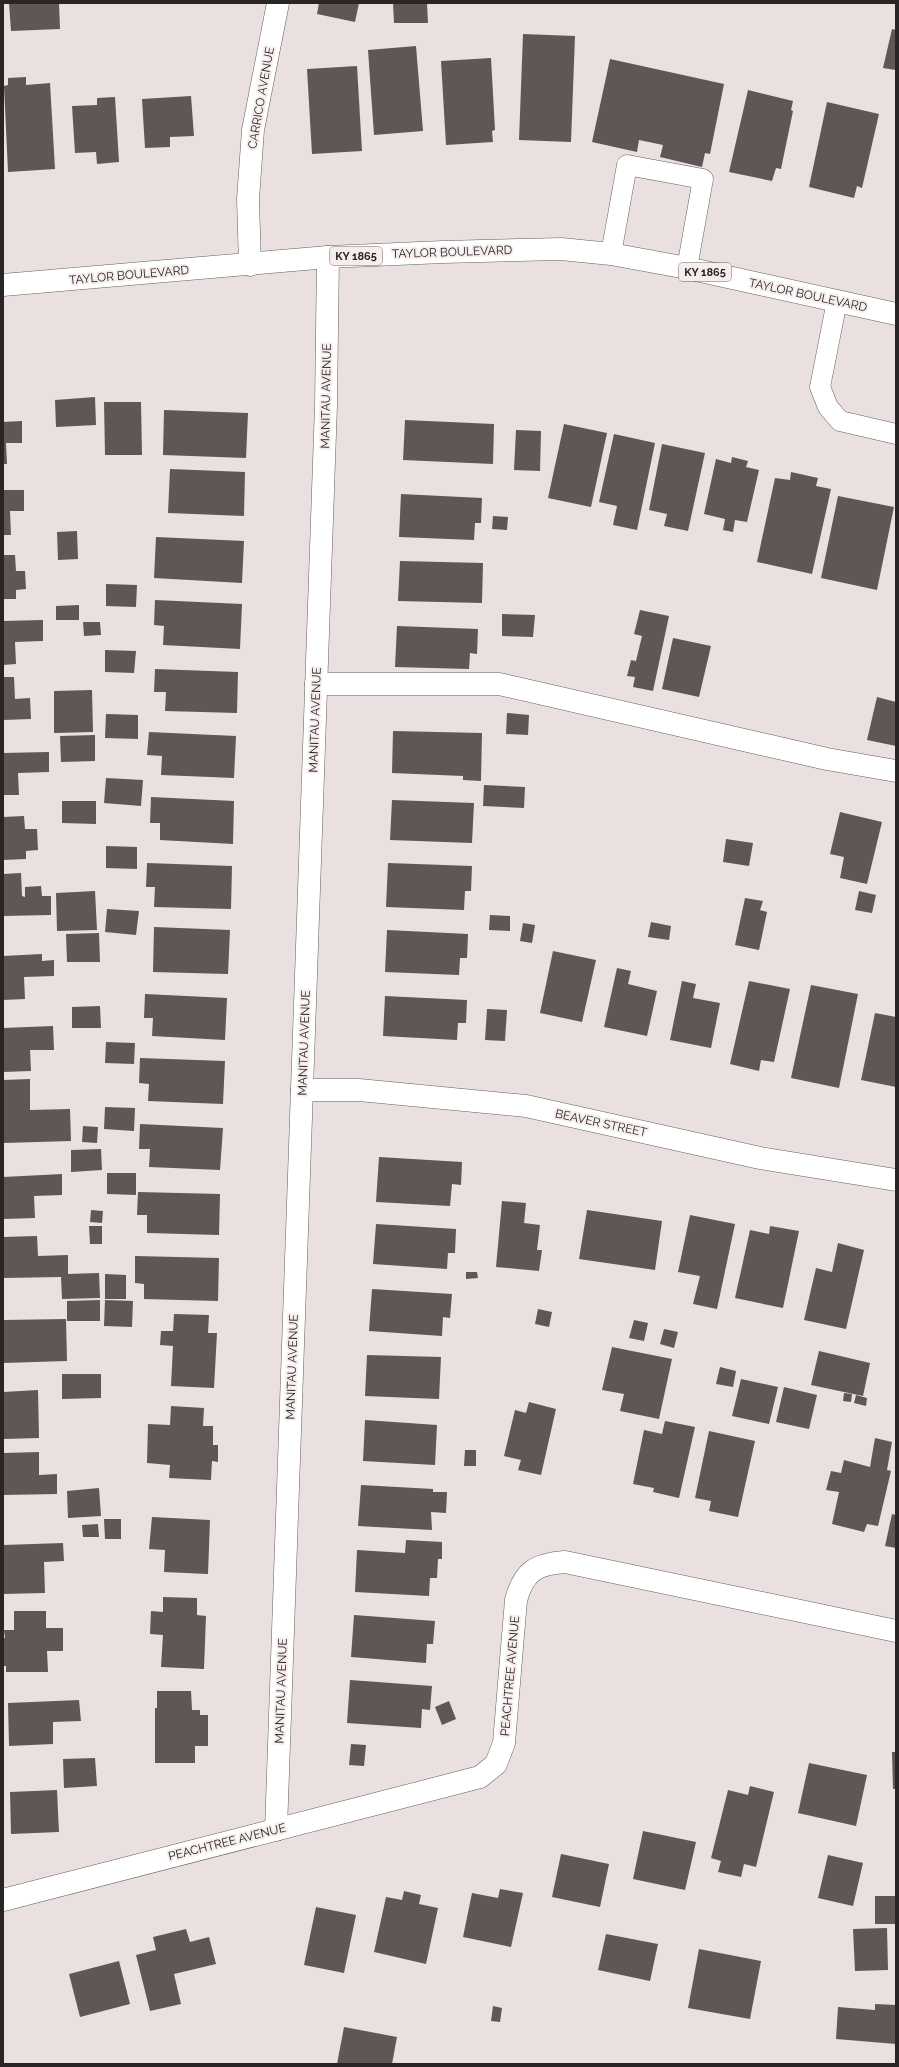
<svg xmlns="http://www.w3.org/2000/svg" width="899" height="2067" font-family="Raleway,sans-serif">
<rect width="100%" height="100%" fill="#eae0e0"/>
<g fill="#5f5656">
<polygon points="9,3 59,3 60,29 11,31"/>
<polygon points="319,3 359,3 355,22 317,14"/>
<polygon points="393,3 427,3 428,23 394,23"/>
<polygon points="892,29 896,30 896,70 883,68"/>
<polygon points="523,34 575,36 571,142 519,140"/>
<polygon points="416,46 423,131 374,135 368,50"/>
<polygon points="491,58 495,130 492,131 493,142 446,145 441,61"/>
<polygon points="610,59 724,84 710,154 705,153 702,167 660,157 663,145 639,140 637,152 592,142"/>
<polygon points="357,66 362,151 312,154 307,69"/>
<polygon points="26,77 26,85 50,83 55,169 8,172 4,86 8,85 8,78"/>
<polygon points="748,90 793,101 791,110 793,111 781,169 776,168 772,181 729,172"/>
<polygon points="191,96 194,136 170,137 170,147 145,148 142,99"/>
<polygon points="115,97 119,162 97,164 96,152 75,153 72,106 97,105 97,98"/>
<polygon points="827,102 879,114 862,188 857,186 854,198 809,187"/>
<polygon points="95,397 96,425 56,427 55,400"/>
<polygon points="104,402 141,402 142,455 105,455"/>
<polygon points="164,410 248,413 246,458 163,455"/>
<polygon points="405,420 494,424 493,464 403,460"/>
<polygon points="22,421 22,443 6,443 7,464 3,464 3,422"/>
<polygon points="564,424 607,433 591,507 548,498"/>
<polygon points="516,430 541,431 540,471 514,470"/>
<polygon points="614,434 655,443 637,530 613,525 617,506 599,502"/>
<polygon points="662,444 705,453 688,531 664,526 667,514 649,510"/>
<polygon points="732,457 748,461 746,467 759,470 747,522 735,520 733,532 723,530 725,519 704,514 716,459 731,463"/>
<polygon points="170,469 245,472 244,516 168,513"/>
<polygon points="791,472 818,478 816,486 831,489 812,574 757,562 775,478 790,480"/>
<polygon points="3,490 24,490 24,511 10,511 11,535 3,535"/>
<polygon points="401,494 482,498 481,523 475,523 474,540 399,537"/>
<polygon points="838,496 894,507 877,590 821,578"/>
<polygon points="493,516 508,517 507,530 492,529"/>
<polygon points="77,531 78,559 58,560 57,532"/>
<polygon points="156,537 244,541 242,583 154,578"/>
<polygon points="3,555 15,555 16,571 25,571 26,589 16,590 16,599 3,599"/>
<polygon points="400,561 483,563 482,603 398,601"/>
<polygon points="106,584 137,585 136,607 106,606"/>
<polygon points="155,600 242,604 240,649 163,645 164,626 154,625"/>
<polygon points="79,605 79,620 56,620 56,606"/>
<polygon points="640,610 669,616 653,691 633,687 635,677 627,676 631,660 636,661 642,636 634,634"/>
<polygon points="502,614 535,615 533,637 502,636"/>
<polygon points="43,620 43,641 15,642 16,664 3,665 3,621"/>
<polygon points="83,622 100,622 101,635 84,636"/>
<polygon points="397,626 478,629 477,654 470,653 469,669 395,667"/>
<polygon points="673,638 711,646 699,697 662,689"/>
<polygon points="105,650 136,651 134,673 105,672"/>
<polygon points="155,669 238,672 237,713 165,711 166,692 154,692"/>
<polygon points="3,677 14,677 15,699 30,698 31,719 3,720"/>
<polygon points="92,690 93,732 54,733 54,691"/>
<polygon points="877,697 896,702 896,746 867,740"/>
<polygon points="507,713 529,715 528,735 506,734"/>
<polygon points="106,714 138,715 138,739 105,738"/>
<polygon points="393,731 482,733 481,781 463,780 463,776 392,773"/>
<polygon points="149,732 236,736 234,778 161,775 162,756 147,755"/>
<polygon points="95,735 95,761 61,762 60,736"/>
<polygon points="49,752 49,772 18,773 19,795 3,795 3,753"/>
<polygon points="106,778 143,780 141,806 104,803"/>
<polygon points="484,785 525,787 524,808 483,806"/>
<polygon points="151,797 234,801 233,844 160,840 160,823 150,823"/>
<polygon points="392,800 474,803 472,843 390,840"/>
<polygon points="62,801 96,801 96,824 62,823"/>
<polygon points="840,812 882,822 867,884 840,878 844,857 830,854"/>
<polygon points="24,816 25,829 37,829 38,850 26,851 26,859 3,860 3,817"/>
<polygon points="726,839 753,843 749,866 723,862"/>
<polygon points="106,846 137,847 137,869 106,868"/>
<polygon points="147,863 232,866 231,909 154,907 155,887 146,887"/>
<polygon points="388,863 472,866 471,891 465,891 464,910 386,907"/>
<polygon points="21,873 22,896 25,897 25,887 41,886 42,896 51,896 51,915 3,916 3,874"/>
<polygon points="95,891 97,930 57,931 56,893"/>
<polygon points="859,891 876,895 872,913 855,910"/>
<polygon points="745,898 763,901 760,910 767,912 759,950 735,945"/>
<polygon points="107,909 139,911 136,935 105,932"/>
<polygon points="490,915 510,916 510,931 489,930"/>
<polygon points="651,922 671,926 669,940 648,937"/>
<polygon points="523,923 535,925 532,943 520,941"/>
<polygon points="154,927 230,930 228,974 153,972"/>
<polygon points="387,930 468,934 467,958 460,958 459,975 385,972"/>
<polygon points="99,933 100,962 67,962 66,934"/>
<polygon points="553,951 596,960 582,1022 540,1013"/>
<polygon points="42,954 42,961 54,960 54,976 24,977 25,999 3,1000 3,956"/>
<polygon points="617,968 631,971 628,984 657,991 647,1036 604,1027"/>
<polygon points="682,981 696,984 693,998 720,1003 711,1048 670,1040"/>
<polygon points="749,981 790,989 774,1062 761,1060 759,1071 730,1064"/>
<polygon points="811,985 858,994 839,1088 791,1078"/>
<polygon points="145,994 227,998 225,1040 152,1036 153,1018 144,1018"/>
<polygon points="385,996 467,1000 466,1023 458,1023 457,1040 383,1036"/>
<polygon points="100,1006 101,1028 72,1028 72,1007"/>
<polygon points="487,1009 507,1010 505,1041 485,1040"/>
<polygon points="875,1013 896,1017 896,1087 861,1080"/>
<polygon points="53,1026 54,1050 30,1050 31,1071 3,1072 3,1028"/>
<polygon points="106,1042 135,1043 134,1064 105,1063"/>
<polygon points="140,1058 225,1061 223,1104 148,1101 149,1084 139,1083"/>
<polygon points="30,1079 30,1110 70,1109 71,1141 3,1143 3,1080"/>
<polygon points="105,1107 135,1108 134,1131 104,1129"/>
<polygon points="140,1124 223,1128 220,1170 149,1167 150,1149 139,1149"/>
<polygon points="83,1126 98,1127 97,1143 82,1142"/>
<polygon points="101,1149 102,1170 71,1172 71,1150"/>
<polygon points="379,1157 462,1162 461,1185 452,1184 450,1206 376,1202"/>
<polygon points="107,1173 136,1173 136,1195 107,1194"/>
<polygon points="62,1174 62,1195 34,1196 35,1218 3,1219 3,1177"/>
<polygon points="138,1192 220,1194 219,1235 147,1233 147,1215 137,1215"/>
<polygon points="502,1201 526,1203 524,1223 540,1225 537,1250 542,1250 539,1271 496,1267"/>
<polygon points="91,1210 103,1211 102,1223 90,1222"/>
<polygon points="587,1210 662,1221 655,1270 579,1259"/>
<polygon points="690,1215 735,1224 717,1309 693,1304 700,1276 678,1272"/>
<polygon points="376,1224 456,1229 455,1253 448,1253 447,1269 373,1264"/>
<polygon points="89,1226 102,1226 102,1244 90,1244"/>
<polygon points="770,1226 799,1231 783,1308 735,1298 750,1230 769,1234"/>
<polygon points="37,1236 38,1256 68,1255 68,1274 99,1273 100,1298 62,1299 61,1277 3,1278 3,1237"/>
<polygon points="838,1243 864,1250 846,1329 804,1320 816,1268 832,1272"/>
<polygon points="135,1256 219,1258 218,1301 144,1299 144,1284 135,1283"/>
<polygon points="466,1272 477,1272 478,1278 466,1279"/>
<polygon points="105,1274 126,1275 126,1299 105,1299"/>
<polygon points="372,1289 452,1294 450,1318 443,1317 442,1336 369,1331"/>
<polygon points="100,1300 100,1321 67,1321 67,1301"/>
<polygon points="105,1300 133,1301 132,1327 104,1326"/>
<polygon points="538,1309 552,1312 549,1327 535,1324"/>
<polygon points="174,1314 209,1315 208,1333 217,1333 214,1388 171,1386 173,1346 160,1345 161,1331 173,1331"/>
<polygon points="66,1319 67,1361 3,1363 3,1320"/>
<polygon points="634,1320 648,1323 644,1341 629,1338"/>
<polygon points="664,1329 678,1332 674,1348 660,1344"/>
<polygon points="612,1347 672,1359 659,1419 620,1411 624,1394 602,1390"/>
<polygon points="819,1351 870,1363 863,1396 811,1385"/>
<polygon points="367,1355 441,1357 439,1399 365,1396"/>
<polygon points="720,1367 736,1371 733,1387 716,1384"/>
<polygon points="62,1374 101,1374 101,1398 62,1399"/>
<polygon points="741,1379 778,1387 769,1424 732,1416"/>
<polygon points="784,1387 817,1395 809,1429 776,1422"/>
<polygon points="38,1390 39,1438 3,1439 3,1392"/>
<polygon points="844,1393 852,1394 851,1402 843,1401"/>
<polygon points="856,1395 867,1398 866,1406 854,1403"/>
<polygon points="529,1402 556,1409 541,1475 518,1470 521,1460 504,1456 515,1410 526,1413"/>
<polygon points="171,1406 204,1408 203,1426 213,1426 213,1445 218,1445 218,1462 212,1461 211,1480 169,1478 170,1465 147,1463 148,1424 170,1425"/>
<polygon points="365,1420 437,1425 435,1465 363,1461"/>
<polygon points="665,1421 695,1427 679,1498 653,1492 654,1488 633,1484 644,1430 662,1434"/>
<polygon points="709,1431 755,1441 738,1517 709,1511 711,1501 695,1498"/>
<polygon points="875,1438 892,1442 887,1470 891,1471 878,1526 867,1524 864,1532 832,1524 839,1492 826,1490 831,1471 841,1473 844,1460 870,1467"/>
<polygon points="465,1450 476,1450 476,1466 464,1466"/>
<polygon points="39,1452 39,1475 57,1474 57,1494 3,1495 3,1453"/>
<polygon points="361,1485 433,1489 433,1492 447,1492 446,1513 431,1512 432,1530 358,1526"/>
<polygon points="99,1488 101,1516 68,1518 67,1491"/>
<polygon points="892,1514 896,1515 896,1548 885,1546"/>
<polygon points="152,1517 210,1520 208,1574 164,1572 165,1550 149,1549"/>
<polygon points="104,1519 121,1519 121,1539 105,1539"/>
<polygon points="98,1524 99,1537 83,1537 82,1525"/>
<polygon points="406,1540 442,1542 442,1559 438,1559 437,1578 430,1578 429,1596 355,1592 357,1550 405,1553"/>
<polygon points="63,1543 64,1561 44,1562 45,1593 3,1594 3,1545"/>
<polygon points="163,1597 197,1598 197,1615 206,1616 204,1669 161,1667 163,1635 150,1634 151,1611 163,1612"/>
<polygon points="14,1611 46,1611 46,1628 63,1628 63,1651 47,1651 48,1672 6,1672 6,1666 3,1666 3,1638 5,1638 4,1630 14,1630"/>
<polygon points="354,1615 435,1621 433,1644 427,1644 426,1663 351,1657"/>
<polygon points="350,1680 432,1686 430,1710 422,1709 421,1728 347,1723"/>
<polygon points="157,1691 191,1691 192,1710 200,1710 200,1715 208,1715 208,1746 195,1746 195,1763 155,1763 155,1708 157,1708"/>
<polygon points="79,1700 81,1721 53,1722 53,1744 9,1746 8,1703"/>
<polygon points="449,1701 456,1719 442,1725 435,1707"/>
<polygon points="351,1744 366,1745 364,1766 349,1765"/>
<polygon points="892,1752 896,1752 896,1789 893,1789"/>
<polygon points="95,1758 97,1786 64,1788 63,1759"/>
<polygon points="809,1763 867,1775 856,1826 798,1813"/>
<polygon points="750,1786 774,1792 756,1867 744,1864 741,1877 718,1872 721,1861 711,1858 728,1790 748,1795"/>
<polygon points="57,1790 59,1832 11,1834 10,1792"/>
<polygon points="643,1831 696,1842 685,1890 633,1879"/>
<polygon points="561,1854 609,1864 600,1907 552,1897"/>
<polygon points="828,1855 863,1863 853,1906 818,1898"/>
<polygon points="500,1889 523,1893 511,1947 463,1937 472,1893 498,1898"/>
<polygon points="404,1891 421,1895 419,1904 438,1908 426,1964 374,1952 386,1897 402,1900"/>
<rect x="875" y="1896" width="21" height="28"/>
<polygon points="316,1907 356,1915 344,1973 304,1965"/>
<polygon points="887,1928 888,1970 855,1971 853,1929"/>
<polygon points="186,1929 190,1942 209,1937 216,1964 174,1974 181,2004 150,2011 136,1955 156,1950 153,1937"/>
<polygon points="606,1934 658,1944 650,1981 598,1970"/>
<polygon points="699,1949 761,1961 750,2019 688,2008"/>
<polygon points="119,1961 130,2004 80,2017 69,1974"/>
<polygon points="875,2004 896,2005 896,2044 836,2039 838,2007 875,2010"/>
<polygon points="493,2006 502,2008 500,2022 491,2021"/>
<polygon points="344,2027 397,2037 392,2064 337,2064"/>
</g>
<g fill="none" stroke-linecap="round" stroke-linejoin="round">
<g stroke="#665d5e" stroke-width="21">
<g id="service">
<polyline points="611,254 627,165 703,179 687,268"/>
<polyline points="837,301 820,387 828,407 840,421 896,434"/>
</g>
</g>
<g stroke="#665d5e" stroke-width="23">
<g id="minor">
<polyline points="250,265 248,199 253,130 278,3"/>
<polyline points="316,684 499,684 827,759 896,771"/>
<polyline points="302,1090 359,1090 526,1106 760,1158 896,1180"/>
<polyline points="276,1830 326,405 328,257"/>
<path d="M 3,1900 L 480,1777 L 496,1764 L 504,1743 L 516,1600 C 524,1571 536,1564 565,1562 L 896,1631"/>
</g>
</g>
<g stroke="#665d5e" stroke-width="23">
<polyline id="primary" points="3,285 328,257 443,252 561,249 611,254 687,268 896,314"/>
</g>
<use href="#service" stroke="#fff" stroke-width="20"/>
<use href="#minor" stroke="#fff" stroke-width="22"/>
<use href="#primary" stroke="#fff" stroke-width="22"/>
</g>
<g text-anchor="middle" stroke-width="4" stroke-linejoin="round" paint-order="stroke">
<g fill="#f7eded" stroke="#676161" stroke-width="1">
<rect x="330" y="247" width="52" height="18" rx="3"/>
<rect x="679" y="263" width="52" height="18" rx="3"/>
</g>
<g font-size="11" font-weight="bold" fill="#292525">
<text x="356" y="260">KY 1865</text>
<text x="705" y="276">KY 1865</text>
</g>
<g font-size="12" fill="#292525" stroke="#f7eded">
<text transform="translate(261 98) rotate(-80)" y="4">CARRICO AVENUE</text>
<text transform="translate(452 252) rotate(-2)" y="4">TAYLOR BOULEVARD</text>
<text transform="translate(129 275) rotate(-5)" y="4">TAYLOR BOULEVARD</text>
<text transform="translate(808 295) rotate(12)" y="4">TAYLOR BOULEVARD</text>
<text transform="translate(326 396) rotate(-89)" y="4">MANITAU AVENUE</text>
<text transform="translate(315 720) rotate(-88)" y="4">MANITAU AVENUE</text>
<text transform="translate(304 1043) rotate(-88)" y="4">MANITAU AVENUE</text>
<text transform="translate(601 1123) rotate(12)" y="4">BEAVER STREET</text>
<text transform="translate(292 1367) rotate(-88)" y="4">MANITAU AVENUE</text>
<text transform="translate(510 1676) rotate(-85)" y="4">PEACHTREE AVENUE</text>
<text transform="translate(281 1691) rotate(-88)" y="4">MANITAU AVENUE</text>
<text transform="translate(227 1842) rotate(-14)" y="4">PEACHTREE AVENUE</text>
</g>
</g>
<rect width="899" height="2067" fill="none" stroke="#292525" stroke-width="8"/>
</svg>
